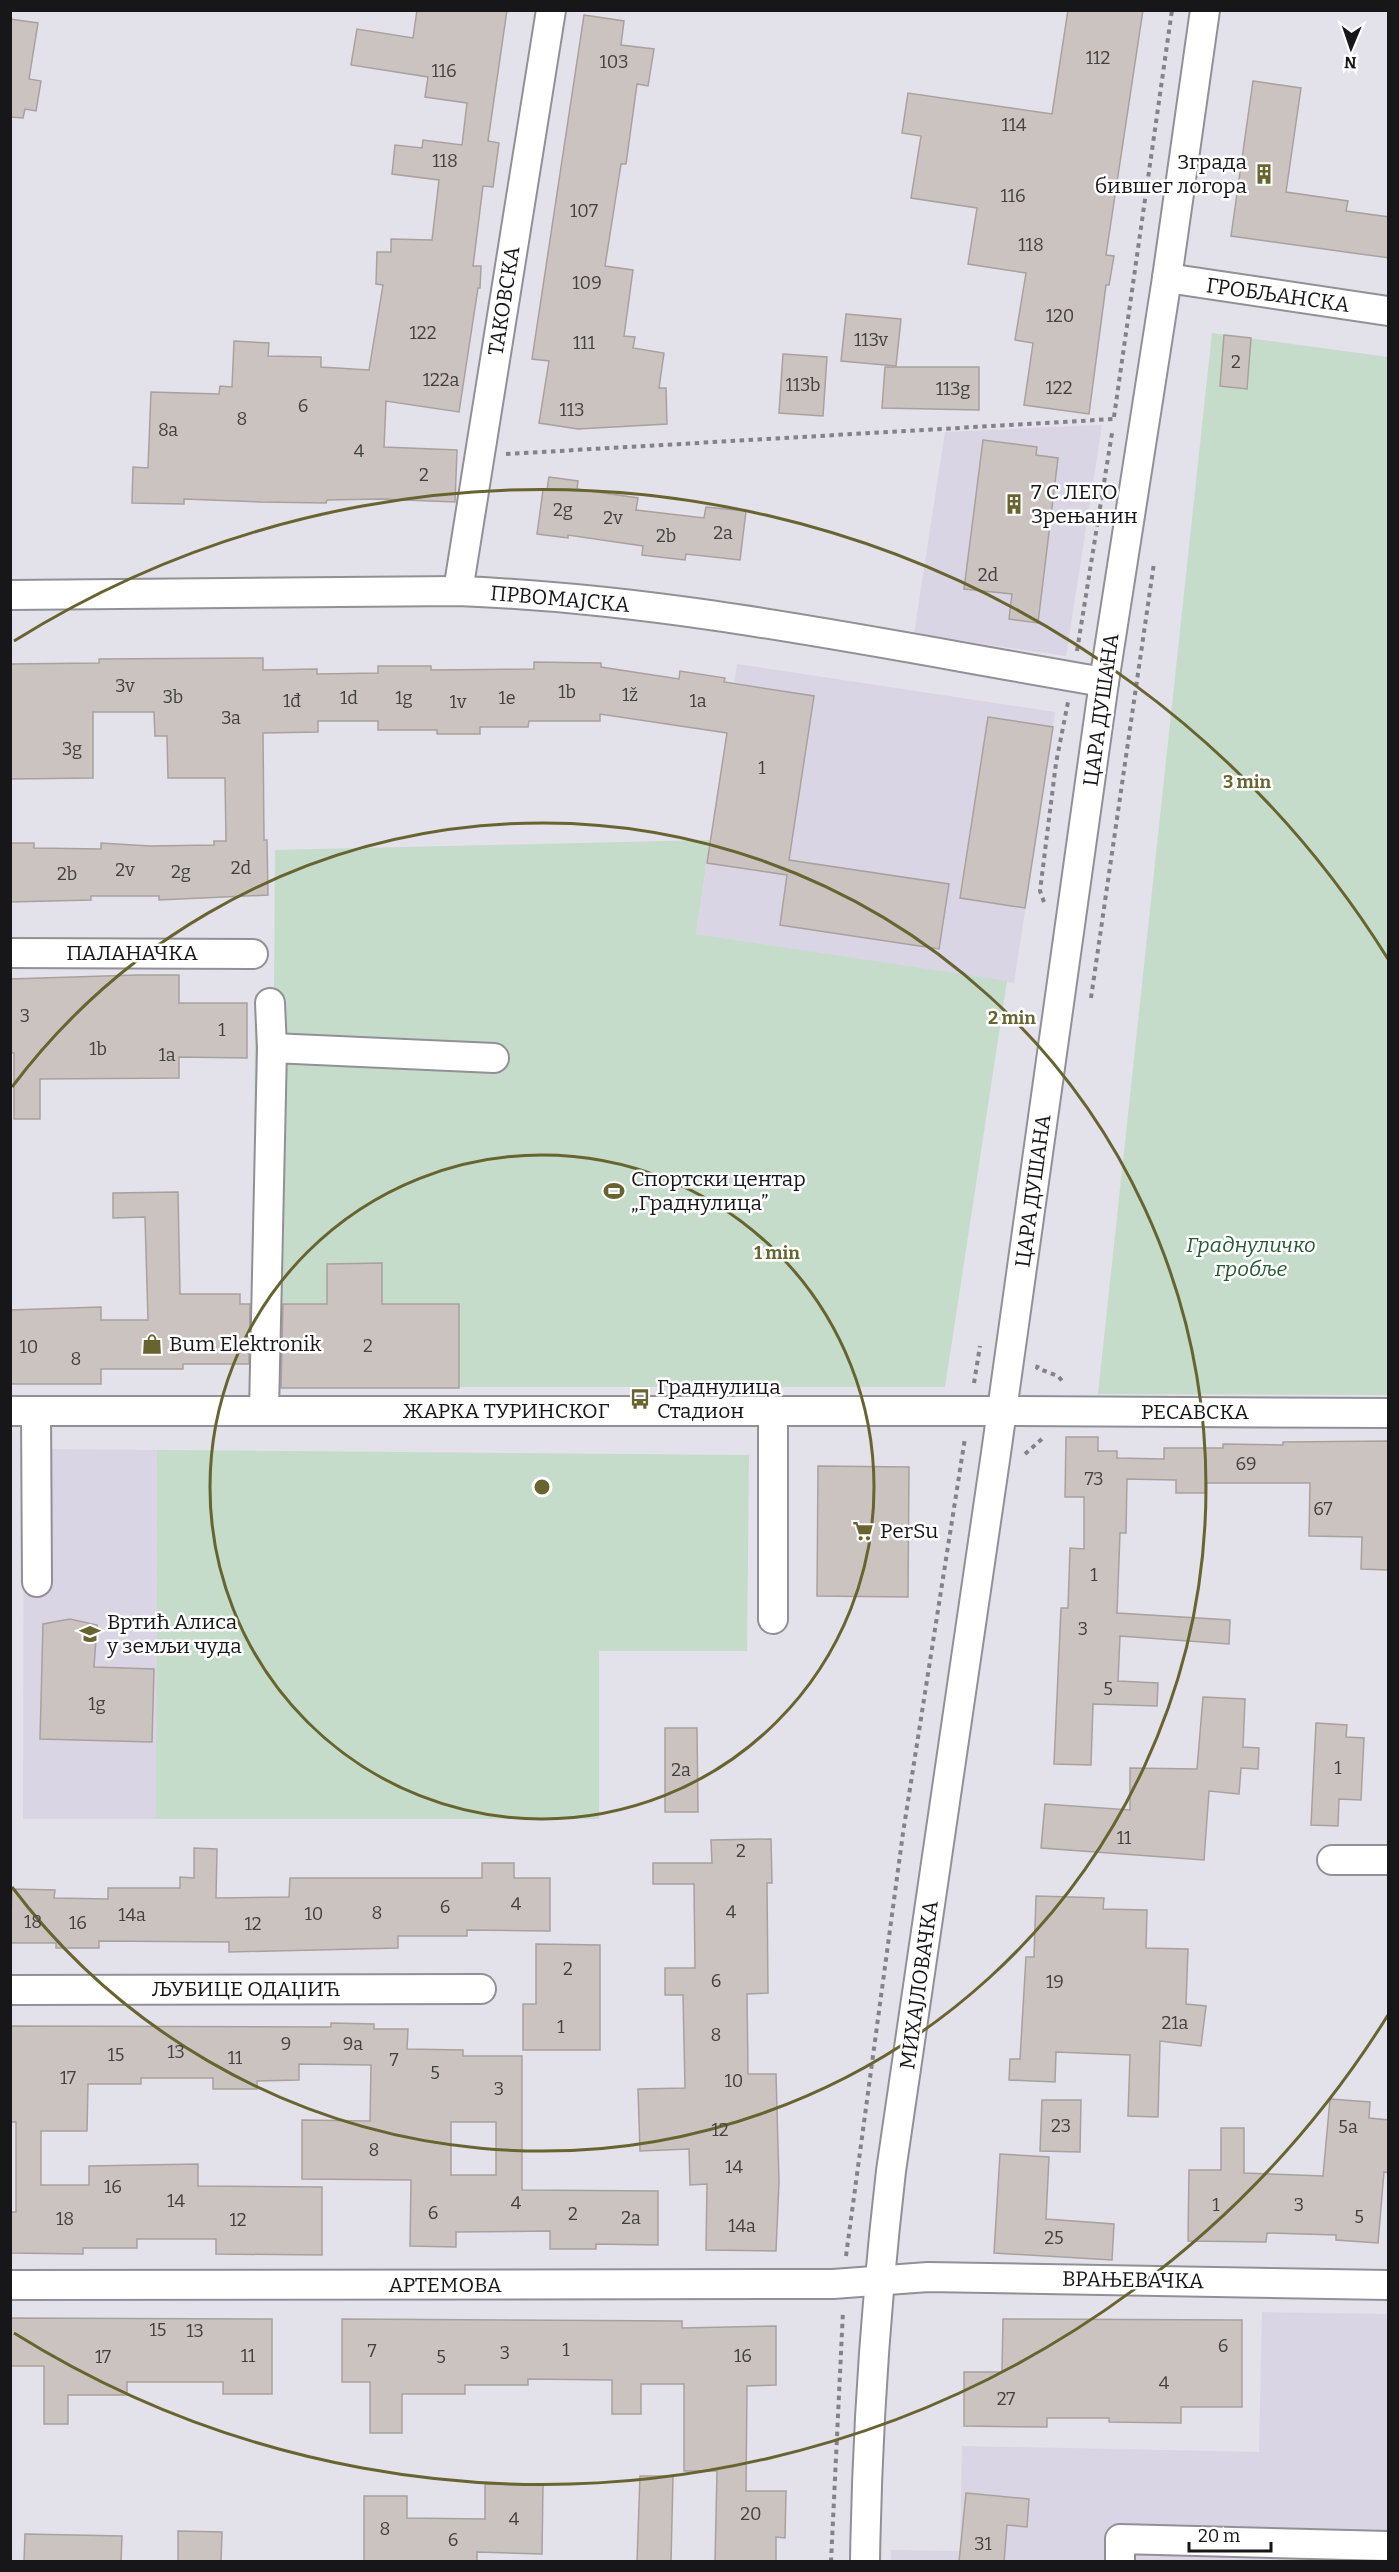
<svg xmlns="http://www.w3.org/2000/svg" width="1399" height="2572" font-family="Bitter,serif">
<rect width="100%" height="100%" fill="#e3e1e9"/>
<g fill="#d9d5e4">
<polygon points="1102,425 1066,656 914,634 945,432"/>
<polygon points="737,664 1055,712 1014,983 696,934"/>
<polygon points="24,1449 157,1450 156,1819 23,1819"/>
<polygon points="1262,2312 1388,2314 1388,2561 891,2562 891,2550 960,2551 962,2446 1259,2452"/>
</g>
<g fill="#c4dcc9">
<polygon points="1212,333 1388,357 1388,1395 1098,1394"/>
<polygon points="710,840 696,934 1007,981 945,1387 253,1387 255,994 274,994 275,850"/>
<polygon points="157,1450 749,1455 747,1651 599,1651 599,1819 156,1819"/>
</g>
<g fill="#cbc3bf" stroke="#a9a19d" stroke-width="1.5" fill-rule="evenodd">
<polygon points="417,10 507,10 488,141 499,143 493,187 483,186 473,266 481,266 480,288 478,288 459,412 386,401 384,447 457,450 455,502 380,499 327,500 326,503 261,502 184,499 184,504 132,503 133,467 148,468 151,392 219,394 220,386 232,387 234,341 269,343 268,356 321,357 321,367 369,370 383,285 376,284 377,252 391,252 391,239 432,240 439,180 392,174 395,145 422,148 423,140 462,145 467,103 425,97 428,77 351,65 357,29 413,38"/>
<polygon points="1068,10 1143,10 1106,255 1114,256 1109,285 1106,285 1089,414 1024,405 1033,343 1015,340 1026,273 968,264 977,208 911,198 921,136 902,133 908,93 1052,114"/>
<polygon points="584,15 624,21 621,45 654,49 648,86 637,84 626,164 621,164 605,266 633,270 624,336 635,337 633,348 664,353 659,388 666,388 667,424 578,429 539,423 549,361 532,359"/>
<polygon points="10,19 38,23 29,79 41,81 36,111 25,109 23,118 10,117"/>
<polygon points="1253,81 1301,88 1286,192 1348,201 1346,211 1389,217 1389,258 1231,236"/>
<polygon points="846,314 901,319 896,366 841,361"/>
<polygon points="1224,335 1251,338 1247,389 1220,386"/>
<polygon points="783,354 827,357 823,416 779,413"/>
<polygon points="885,367 979,367 979,410 882,408"/>
<polygon points="983,440 1037,447 1036,455 1058,458 1038,623 1009,619 1012,594 964,589"/>
<polygon points="549,477 578,481 577,489 638,498 636,510 704,518 706,507 746,511 740,560 686,554 685,560 642,555 643,546 568,535 568,538 537,534 543,490 547,490"/>
<polygon points="263,658 263,670 317,669 317,674 378,673 378,666 431,666 431,670 534,669 534,662 601,663 601,667 679,679 680,671 725,678 724,682 814,696 789,860 949,884 939,949 780,925 787,875 707,863 727,733 600,714 600,721 529,721 528,727 480,727 480,734 437,734 437,730 378,730 378,721 318,721 318,732 263,733 264,840 267,840 268,895 159,900 159,896 91,896 91,900 10,902 10,843 34,843 34,848 101,849 101,843 150,846 214,845 214,841 226,841 225,778 168,778 167,736 155,736 154,712 93,712 93,778 10,779 10,664 99,663 99,659"/>
<polygon points="988,717 1053,727 1025,908 960,898"/>
<polygon points="137,975 179,975 179,1003 247,1003 247,1058 179,1057 179,1078 40,1079 40,1119 14,1119 14,1053 10,1053 10,979"/>
<polygon points="178,1192 180,1294 240,1294 240,1304 250,1304 249,1364 183,1364 183,1369 101,1369 101,1384 10,1384 10,1310 101,1307 101,1320 148,1320 145,1217 113,1218 113,1193"/>
<polygon points="382,1263 382,1304 459,1304 459,1388 281,1388 283,1304 327,1304 327,1264"/>
<polygon points="1066,1437 1098,1437 1098,1451 1117,1451 1117,1458 1164,1459 1164,1448 1223,1448 1223,1444 1283,1445 1283,1442 1389,1441 1389,1570 1361,1569 1362,1537 1309,1536 1310,1483 1205,1483 1205,1493 1176,1493 1176,1480 1127,1479 1126,1533 1120,1533 1117,1613 1230,1620 1229,1644 1120,1636 1118,1681 1158,1683 1157,1706 1093,1704 1091,1765 1054,1764 1061,1608 1068,1608 1070,1548 1084,1549 1084,1497 1065,1497"/>
<polygon points="818,1466 909,1467 908,1597 817,1596"/>
<polygon points="70,1619 97,1625 94,1667 154,1669 152,1742 40,1739 43,1624"/>
<polygon points="1203,1697 1245,1699 1243,1747 1259,1748 1258,1769 1241,1768 1239,1794 1209,1791 1204,1860 1041,1848 1045,1804 1130,1810 1130,1768 1197,1769"/>
<polygon points="1316,1723 1347,1725 1346,1737 1364,1738 1361,1800 1339,1799 1338,1826 1311,1825"/>
<polygon points="665,1728 697,1728 698,1812 665,1812"/>
<polygon points="771,1839 772,1883 767,1883 768,1993 747,1994 748,2074 776,2074 779,2182 776,2251 706,2250 707,2184 690,2185 689,2149 640,2151 638,2089 685,2088 683,1995 665,1995 665,1968 695,1968 694,1884 653,1884 653,1863 712,1863 711,1840"/>
<polygon points="194,1848 217,1849 216,1898 289,1897 290,1878 482,1878 482,1863 514,1863 514,1878 550,1878 550,1931 467,1930 467,1936 398,1936 398,1948 229,1952 229,1942 99,1941 99,1948 56,1948 56,1943 10,1943 12,1889 55,1890 54,1898 108,1899 108,1888 180,1888 180,1877 194,1878"/>
<polygon points="1036,1896 1104,1898 1103,1909 1147,1910 1146,1948 1188,1949 1186,2004 1206,2006 1201,2046 1160,2041 1158,2117 1128,2116 1130,2055 1056,2052 1055,2082 1009,2080 1010,2059 1020,2059 1026,1957 1034,1957"/>
<polygon points="536,1944 600,1945 600,2050 523,2050 523,2004 536,2004"/>
<path d="M 331,2023 L 374,2024 L 374,2029 L 408,2029 L 407,2049 L 463,2050 L 463,2056 L 522,2056 L 522,2190 L 658,2191 L 658,2245 L 596,2244 L 596,2249 L 550,2249 L 550,2231 L 456,2232 L 456,2247 L 410,2246 L 411,2180 L 302,2179 L 302,2120 L 370,2121 L 371,2065 L 299,2064 L 299,2080 L 257,2081 L 257,2089 L 213,2089 L 213,2078 L 141,2078 L 141,2084 L 88,2084 L 87,2131 L 41,2131 L 41,2185 L 89,2185 L 89,2166 L 198,2164 L 198,2186 L 322,2187 L 322,2255 L 216,2254 L 216,2239 L 137,2239 L 137,2248 L 83,2248 L 83,2254 L 10,2253 L 10,2212 L 16,2212 L 16,2122 L 10,2122 L 10,2026 L 331,2027 ZM 451,2122 L 496,2122 L 496,2175 L 451,2175 Z"/>
<polygon points="1330,2099 1370,2102 1369,2118 1389,2120 1389,2173 1384,2172 1378,2243 1336,2240 1336,2235 1267,2233 1266,2242 1188,2241 1189,2170 1221,2170 1221,2128 1244,2128 1244,2173 1323,2176"/>
<polygon points="1042,2100 1081,2100 1080,2152 1040,2151"/>
<polygon points="1000,2154 1049,2157 1046,2219 1114,2224 1112,2260 994,2253"/>
<polygon points="10,2318 272,2319 272,2394 223,2394 223,2382 127,2382 127,2395 68,2395 68,2424 44,2424 44,2366 10,2366"/>
<polygon points="342,2319 682,2321 682,2328 776,2326 776,2385 747,2386 746,2491 786,2491 785,2538 776,2537 776,2562 715,2562 717,2471 684,2471 684,2384 641,2384 641,2414 612,2414 612,2380 528,2379 528,2385 465,2385 465,2394 402,2394 402,2433 370,2433 370,2382 342,2382"/>
<polygon points="1003,2319 1242,2320 1242,2407 1181,2407 1181,2423 1109,2422 1109,2418 1047,2418 1047,2427 964,2426 964,2372 1002,2372"/>
<polygon points="640,2476 673,2476 671,2562 637,2562"/>
<polygon points="485,2484 543,2485 542,2554 477,2552 477,2562 364,2562 364,2496 407,2496 407,2518 485,2519"/>
<polygon points="966,2493 1029,2499 1027,2527 1007,2525 1004,2562 959,2562"/>
<polygon points="178,2531 222,2532 221,2562 178,2562"/>
<polygon points="25,2534 122,2536 121,2562 24,2562"/>
</g>
<g fill="none" stroke-linecap="round" stroke-linejoin="round">
<g stroke="#929097" stroke-width="32">
<g id="minor">
<polyline points="1167,278 1388,311"/>
<polyline points="458,591 551,10"/>
<path d="M 10,595 L 458,591 C 675,599 890,646 1104,682"/>
<polyline points="10,953 253,954"/>
<polyline points="272,1048 494,1058"/>
<polyline points="773,1410 773,1619"/>
<polyline points="10,1411 1002,1411 1388,1413"/>
<polyline points="36,1411 37,1582"/>
<polyline points="264,1411 272,1048 270,1003"/>
<polyline points="1332,1860 1388,1860"/>
<polyline points="10,1990 481,1989"/>
<polyline points="10,2285 833,2284 928,2277 1388,2285"/>
<path d="M 865,2562 C 867,2431 876,2301 891,2171 L 996,1453 L 1104,682 L 1167,278 L 1205,10"/>
<polyline points="1120,2562 1120,2539 1388,2546"/>
</g>
</g>
<g stroke="#848288" stroke-width="4" stroke-dasharray="4.5 4.5" stroke-linecap="butt">
<polyline points="1114,417 1172,10"/>
<polyline points="506,454 1114,419"/>
<polyline points="1077,651 1112,433"/>
<polyline points="1044,902 1040,891 1056,763 1068,702"/>
<polyline points="1091,998 1154,563"/>
<polyline points="1038,1365 1037,1368 1058,1376 1064,1383"/>
<polyline points="974,1383 980,1346"/>
<polyline points="1025,1454 1042,1439"/>
<polyline points="846,2256 903,1833 965,1438"/>
<polyline points="831,2562 843,2311"/>
</g>
<use href="#minor" stroke="#fff" stroke-width="28"/>
</g>
<g fill="none" stroke="#676430" stroke-width="3">
<circle cx="542" cy="1487" r="332"/>
<path d="M12 1087A664 664 0 1 1 12 1887"/>
<path d="M1388 2015A997 997 0 0 1 14 2333M14 641A997 997 0 0 1 1388 959"/>
</g>
<defs>
<g id="building-bare" transform="scale(1.62)"><path d="M-4-6H4V6H1V3H-1V6H-4ZM-2.5-4.3h1.7v1.8h-1.7ZM.8-4.3h1.7v1.8H.8ZM-2.5-1h1.7V.8h-1.7ZM.8-1h1.7V.8H.8Z" fill="#676430" stroke="#fff" stroke-width="2.5" paint-order="stroke"/></g>
<g id="stadium-bare" transform="scale(1.62)"><path d="M0-5a6.5 5 0 1 0 0 10a6.5 5 0 1 0 0-10ZM-3.5-1.8h7v3.6h-7Z" fill="#676430" stroke="#fff" stroke-width="2.5" paint-order="stroke"/></g>
<g id="shop-bare" transform="scale(1.62)"><path d="M-5-2.5h2.3a2.7 3.5 0 0 1 5.4 0H5L5.5 6h-11ZM-1.5-2.5h3a1.5 2.3 0 0 0-3 0Z" fill="#676430" stroke="#fff" stroke-width="2.5" paint-order="stroke"/></g>
<g id="bus-bare" transform="scale(1.62)"><path d="M-5-6H5V4H4V6H2V4H-2V6H-4V4H-5ZM-3.5-4V0h7V-4ZM-3.5 1.2v1.5H-2V1.2ZM2 1.2v1.5H3.5V1.2Z" fill="#676430" stroke="#fff" stroke-width="2.5" paint-order="stroke"/></g>
<g id="supermarket-bare" transform="scale(1.62)"><path d="M-6-5.5h2.5l.6 2H6L4.5 2H-2.5L-4.4-4H-6ZM-1.5 3.2a1.3 1.3 0 1 0 .1 0ZM3 3.2a1.3 1.3 0 1 0 .1 0Z" fill="#676430" stroke="#fff" stroke-width="2.5" paint-order="stroke"/></g>
<g id="school-bare" transform="scale(1.62)"><path d="M0-5L7-2L0 1L-7-2ZM-4 1L0 2.5L4 1V4Q0 6-4 4Z" fill="#676430" stroke="#fff" stroke-width="2.5" paint-order="stroke"/></g>
</defs>
<g fill-rule="evenodd">
<use href="#building-bare" x="1264" y="174"/>
<use href="#building-bare" x="1014" y="504"/>
<use href="#stadium-bare" x="614" y="1191"/>
<use href="#shop-bare" x="152" y="1344"/>
<use href="#bus-bare" x="640" y="1399"/>
<use href="#supermarket-bare" x="863" y="1531"/>
<use href="#school-bare" x="90" y="1634"/>
</g>
<g text-anchor="middle" stroke-width="5" stroke-linejoin="round" paint-order="stroke">
<g font-size="18" fill="#444142">
<text x="1098" y="64">112</text>
<text x="614" y="68">103</text>
<text x="444" y="77">116</text>
<text x="1014" y="131">114</text>
<text x="445" y="167">118</text>
<text x="1013" y="202">116</text>
<text x="584" y="217">107</text>
<text x="1031" y="251">118</text>
<text x="587" y="289">109</text>
<text x="1060" y="322">120</text>
<text x="423" y="339">122</text>
<text x="871" y="346">113v</text>
<text x="584" y="349">111</text>
<text x="1236" y="368">2</text>
<text x="441" y="386">122a</text>
<text x="803" y="391">113b</text>
<text x="1059" y="394">122</text>
<text x="953" y="395">113g</text>
<text x="303" y="412">6</text>
<text x="572" y="416">113</text>
<text x="242" y="425">8</text>
<text x="168" y="436">8a</text>
<text x="359" y="457">4</text>
<text x="424" y="481">2</text>
<text x="563" y="516">2g</text>
<text x="613" y="524">2v</text>
<text x="723" y="539">2a</text>
<text x="666" y="542">2b</text>
<text x="988" y="581">2d</text>
<text x="125" y="692">3v</text>
<text x="567" y="698">1b</text>
<text x="630" y="701">1ž</text>
<text x="173" y="703">3b</text>
<text x="349" y="704">1d</text>
<text x="404" y="704">1g</text>
<text x="507" y="704">1e</text>
<text x="292" y="707">1đ</text>
<text x="698" y="707">1a</text>
<text x="458" y="708">1v</text>
<text x="231" y="724">3a</text>
<text x="72" y="755">3g</text>
<text x="762" y="774">1</text>
<text x="241" y="874">2d</text>
<text x="125" y="876">2v</text>
<text x="181" y="878">2g</text>
<text x="67" y="880">2b</text>
<text x="25" y="1022">3</text>
<text x="222" y="1036">1</text>
<text x="98" y="1055">1b</text>
<text x="167" y="1061">1a</text>
<text x="368" y="1352">2</text>
<text x="29" y="1353">10</text>
<text x="76" y="1365">8</text>
<text x="1246" y="1470">69</text>
<text x="1094" y="1485">73</text>
<text x="1323" y="1515">67</text>
<text x="1094" y="1581">1</text>
<text x="1083" y="1635">3</text>
<text x="1108" y="1695">5</text>
<text x="97" y="1710">1g</text>
<text x="1338" y="1774">1</text>
<text x="681" y="1776">2a</text>
<text x="1124" y="1844">11</text>
<text x="741" y="1857">2</text>
<text x="516" y="1910">4</text>
<text x="445" y="1913">6</text>
<text x="731" y="1918">4</text>
<text x="377" y="1919">8</text>
<text x="314" y="1920">10</text>
<text x="132" y="1921">14a</text>
<text x="33" y="1928">18</text>
<text x="78" y="1929">16</text>
<text x="253" y="1930">12</text>
<text x="568" y="1975">2</text>
<text x="716" y="1987">6</text>
<text x="1055" y="1988">19</text>
<text x="1175" y="2029">21a</text>
<text x="561" y="2033">1</text>
<text x="716" y="2041">8</text>
<text x="286" y="2050">9</text>
<text x="353" y="2050">9a</text>
<text x="176" y="2058">13</text>
<text x="116" y="2061">15</text>
<text x="235" y="2064">11</text>
<text x="394" y="2066">7</text>
<text x="435" y="2079">5</text>
<text x="68" y="2084">17</text>
<text x="734" y="2087">10</text>
<text x="499" y="2095">3</text>
<text x="1061" y="2132">23</text>
<text x="1348" y="2133">5a</text>
<text x="720" y="2136">12</text>
<text x="374" y="2156">8</text>
<text x="734" y="2173">14</text>
<text x="113" y="2193">16</text>
<text x="176" y="2207">14</text>
<text x="516" y="2209">4</text>
<text x="1216" y="2211">1</text>
<text x="1299" y="2211">3</text>
<text x="433" y="2219">6</text>
<text x="573" y="2220">2</text>
<text x="1359" y="2223">5</text>
<text x="631" y="2224">2a</text>
<text x="65" y="2225">18</text>
<text x="238" y="2226">12</text>
<text x="742" y="2232">14a</text>
<text x="1054" y="2244">25</text>
<text x="158" y="2336">15</text>
<text x="195" y="2337">13</text>
<text x="1223" y="2352">6</text>
<text x="566" y="2356">1</text>
<text x="372" y="2357">7</text>
<text x="505" y="2359">3</text>
<text x="248" y="2362">11</text>
<text x="743" y="2362">16</text>
<text x="103" y="2363">17</text>
<text x="441" y="2363">5</text>
<text x="1164" y="2389">4</text>
<text x="1006" y="2405">27</text>
<text x="751" y="2520">20</text>
<text x="514" y="2525">4</text>
<text x="385" y="2535">8</text>
<text x="453" y="2546">6</text>
<text x="983" y="2550">31</text>
</g>
<g font-size="21" fill="#171619" stroke="#fff" text-anchor="start">
<text x="1247" y="169" text-anchor="end">Зграда<tspan x="1247" dy="24">бившег логора</tspan></text>
<text x="1031" y="499">7 С ЛЕГО<tspan x="1031" dy="24">Зрењанин</tspan></text>
<text x="631" y="1186">Спортски центар<tspan x="631" dy="24">„Граднулица”</tspan></text>
<text x="169" y="1351">Bum Elektronik</text>
<text x="657" y="1394">Граднулица<tspan x="657" dy="24">Стадион</tspan></text>
<text x="880" y="1538">PerSu</text>
<text x="107" y="1629">Вртић Алиса<tspan x="107" dy="24">у земљи чуда</tspan></text>
</g>
<g font-size="21" fill="#171619" stroke="#fff">
<text transform="translate(1278 295) rotate(8)" y="7">ГРОБЉАНСКА</text>
<text transform="translate(504 301) rotate(-81)" y="7">ТАКОВСКА</text>
<text transform="translate(560 599) rotate(5)" y="7">ПРВОМАЈСКА</text>
<text transform="translate(1101 710) rotate(-82)" y="7">ЦАРА ДУШАНА</text>
<text x="132" y="960">ПАЛАНАЧКА</text>
<text transform="translate(1033 1191) rotate(-82)" y="7">ЦАРА ДУШАНА</text>
<text x="506" y="1418">ЖАРКА ТУРИНСКОГ</text>
<text x="1195" y="1419">РЕСАВСКА</text>
<text transform="translate(919 1985) rotate(-82)" y="7">МИХАЈЛОВАЧКА</text>
<text x="246" y="1996">ЉУБИЦЕ ОДАЏИЋ</text>
<text transform="translate(1133 2280) rotate(1)" y="7">ВРАЊЕВАЧКА</text>
<text x="445" y="2292">АРТЕМОВА</text>
</g>
<g font-size="21" font-style="italic" fill="#255a35" stroke="#fff">
<text x="1251" y="1252">Граднуличко<tspan x="1251" dy="24">гробље</tspan></text>
</g>
</g>
<circle cx="542" cy="1487" r="9" fill="#676430" stroke="#fff" stroke-width="3"/>
<g font-size="18" text-anchor="middle" font-weight="bold" fill="#676430" stroke="#fff" stroke-width="5" stroke-linejoin="round" paint-order="stroke">
<text x="1247" y="788">3 min</text>
<text x="1012" y="1024">2 min</text>
<text x="777" y="1259">1 min</text>
</g>
<rect width="1399" height="2572" fill="none" stroke="#171619" stroke-width="24"/>
<g transform="translate(1351 48) rotate(182)" stroke="#ffffff" stroke-width="4.5" paint-order="stroke">
<path d="M0-4.5L10 22L0 15L-10 22Z" fill="#171619"/>
<text y="-9" font-size="16" font-weight="bold" text-anchor="middle" fill="#171619">N</text>
</g>
<path d="M1189 2542v9h82v-9" fill="none" stroke="#171619" stroke-width="3"/>
<text x="1198" y="2542" font-size="18" fill="#171619" stroke="#ffffff" stroke-width="4.5" paint-order="stroke">20 m</text>
</svg>
